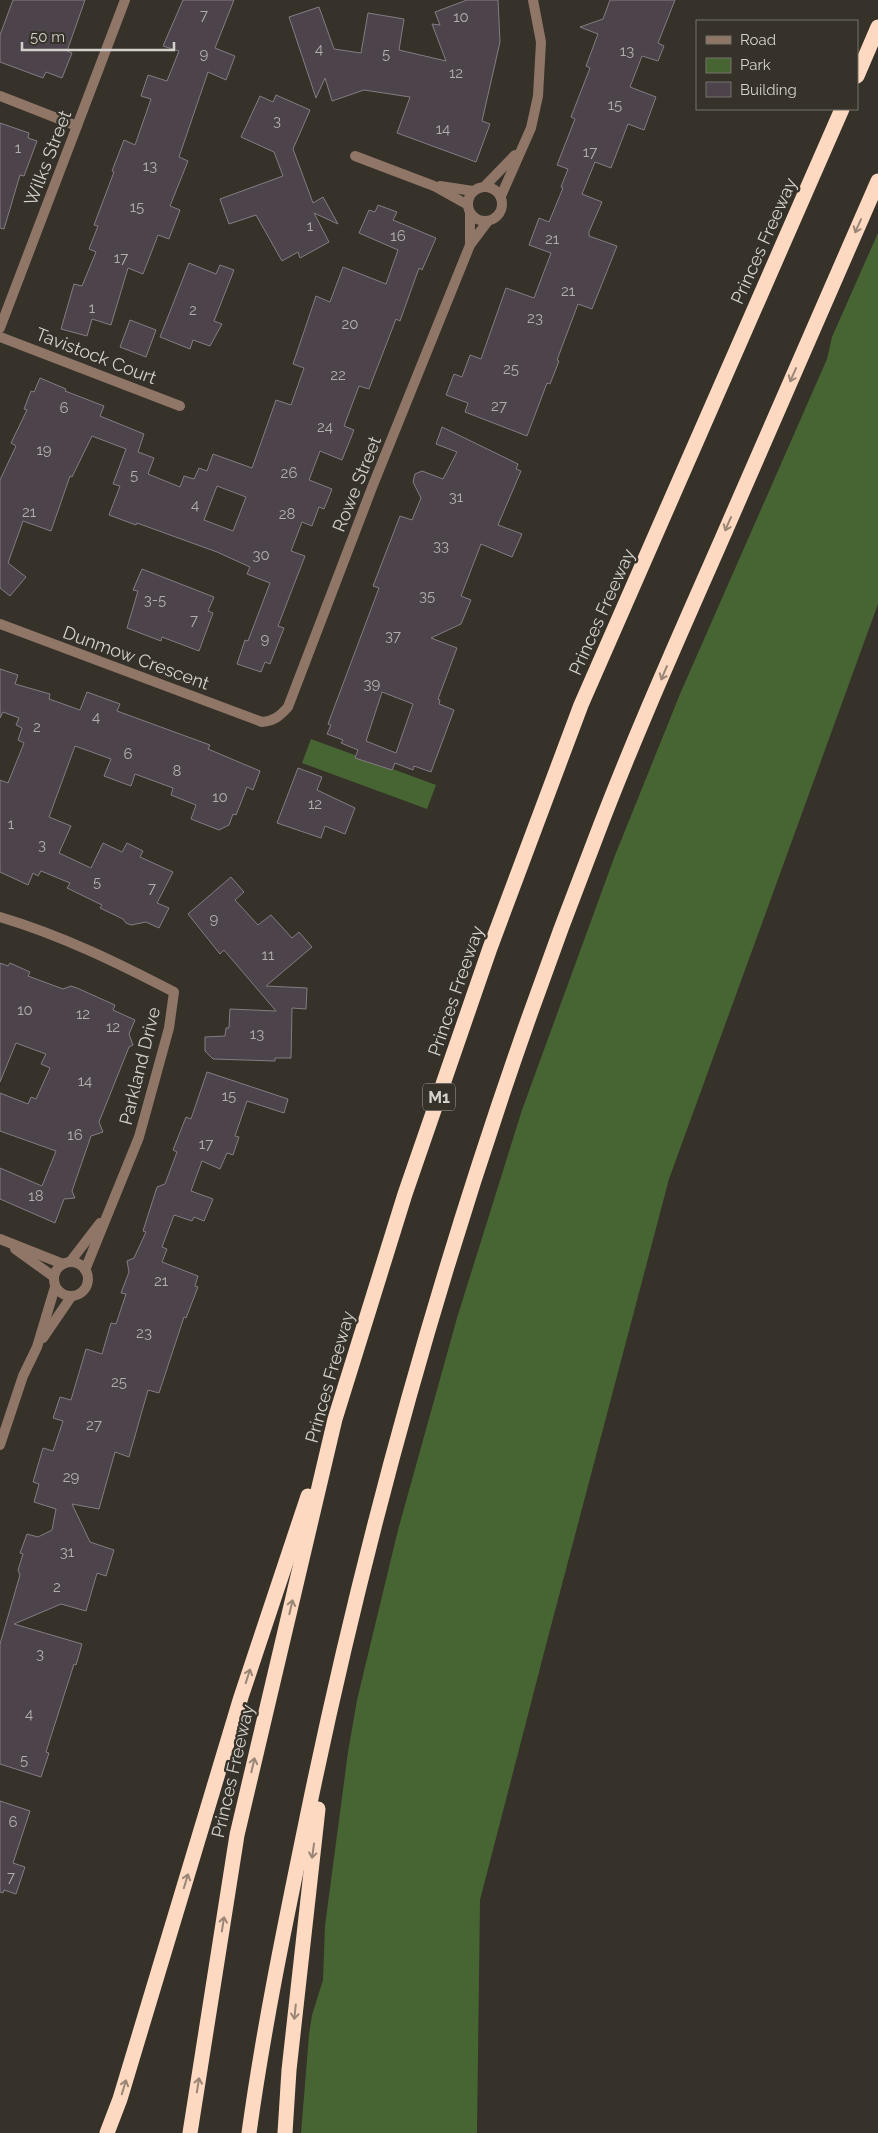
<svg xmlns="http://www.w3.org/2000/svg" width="878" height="2133" font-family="Raleway,sans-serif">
<rect width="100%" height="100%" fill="#36322a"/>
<g fill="#466532">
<polygon points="878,233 878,604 669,1179 546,1645 480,1900 477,2133 301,2133 309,2035 312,2015 323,1980 325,1926 348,1752 357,1700 398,1530 457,1318 522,1110 614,858 680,694 827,359 832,337"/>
<polygon points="311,739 436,785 427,809 302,763"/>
</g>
<g fill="#4c444a" stroke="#857c83" fill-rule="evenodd">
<polygon points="13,0 85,0 67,51 72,53 62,78 46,72 43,78 0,62 0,35"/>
<polygon points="183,0 234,0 215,48 235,56 226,80 208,72 179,157 188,161 170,206 180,210 169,239 158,235 143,274 128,268 111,325 92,319 87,336 61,329 74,284 82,286 96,252 89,249 98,226 94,225 114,172 112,171 124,140 135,145 151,99 141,96 148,75 167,81 179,51 163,46"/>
<polygon points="467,0 498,0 500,42 482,121 490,124 476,162 397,133 410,97 364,90 332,101 325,78 316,98 289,17 319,7 334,49 361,53 368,13 404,19 399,50 446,61 432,24 440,25 435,12"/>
<polygon points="610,0 675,0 658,43 664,46 658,61 642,56 630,87 656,97 644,130 628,124 611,168 595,162 582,194 602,202 589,232 589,236 617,246 592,309 578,304 557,360 559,361 550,384 547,383 527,436 465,412 468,403 446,395 454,374 462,377 470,355 481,359 506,288 534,298 551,253 529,245 539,218 549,222 563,188 561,187 568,169 557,165 575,119 571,117 590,68 586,66 598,34 580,27 603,19"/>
<polygon points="276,95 310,110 293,149 313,203 323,197 338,224 314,213 329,242 300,258 298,252 282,261 256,215 229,224 220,199 283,176 274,152 241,137 260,96 273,102"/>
<polygon points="0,123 29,133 28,138 37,141 24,176 20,175 4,229 0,228"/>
<path d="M 378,205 L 397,212 L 393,220 L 436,238 L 422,270 L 419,268 L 400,321 L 396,319 L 369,389 L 359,386 L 344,426 L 354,430 L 342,460 L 320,451 L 309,480 L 332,489 L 324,509 L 319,507 L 312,526 L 302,522 L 291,551 L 305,556 L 278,626 L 284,628 L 270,664 L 265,662 L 261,672 L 237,664 L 245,640 L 248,641 L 270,583 L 247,574 L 250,567 L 217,552 L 137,523 L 136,525 L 109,515 L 120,486 L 113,484 L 126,449 L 92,436 L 72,477 L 70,476 L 51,531 L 23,521 L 8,563 L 26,577 L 10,596 L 0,588 L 0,480 L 16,446 L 11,443 L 27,410 L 24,409 L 31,391 L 34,392 L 40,378 L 66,389 L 65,391 L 104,406 L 100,416 L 144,434 L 138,452 L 154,458 L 148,474 L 180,487 L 184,476 L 194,479 L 199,468 L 207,471 L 213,454 L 252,468 L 276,400 L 291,405 L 304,368 L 293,364 L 316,296 L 330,302 L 343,267 L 386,284 L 398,250 L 359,233 L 369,210 L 375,212 ZM 217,486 L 246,497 L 233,531 L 204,520 Z"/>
<polygon points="189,263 216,274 220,265 234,270 214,321 222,324 210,346 193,340 190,349 160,337"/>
<polygon points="130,320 156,330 146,357 120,347"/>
<path d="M 442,427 L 518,464 L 516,469 L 521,471 L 498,525 L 522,534 L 512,557 L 481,544 L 461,596 L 471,600 L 461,624 L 431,638 L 457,648 L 438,699 L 440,700 L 439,704 L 454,710 L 431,772 L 414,766 L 413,770 L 395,763 L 392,770 L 355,758 L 358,750 L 341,743 L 343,740 L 327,734 L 331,725 L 328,724 L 379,588 L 373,586 L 400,516 L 412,520 L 421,498 L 413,482 L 415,474 L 422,471 L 443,479 L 457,452 L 436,444 ZM 382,692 L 413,704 L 396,753 L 366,741 Z"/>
<polygon points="142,569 214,597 208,611 213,613 199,651 162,637 161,641 127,628 138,591 133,590"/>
<polygon points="0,669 18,675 15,684 50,694 49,699 80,710 87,692 120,704 117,711 210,745 208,749 260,771 253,790 247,787 236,815 233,814 229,825 219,830 191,819 196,805 171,795 173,788 135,774 131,786 104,776 111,759 75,746 49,817 71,826 59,853 91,868 103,843 122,852 127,843 143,851 140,857 173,872 157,903 169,908 159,928 146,922 131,925 126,923 123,919 100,908 102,905 67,888 70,883 41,871 38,876 33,873 28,885 0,872 0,780 8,783 24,743 18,740 22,728 16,725 19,718 3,712 0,718"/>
<polygon points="298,768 322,777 317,790 355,808 345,834 325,826 321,838 277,823"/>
<polygon points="231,877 244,892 235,900 258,925 271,915 292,938 299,932 312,947 266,986 307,988 306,1009 292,1008 291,1058 275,1058 275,1061 213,1059 205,1051 205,1037 225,1036 226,1028 229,1028 230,1009 276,1011 224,950 220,954 188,914"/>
<polygon points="0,963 8,966 10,963 30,972 28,976 63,989 71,986 77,988 115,1005 113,1010 135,1020 129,1034 133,1045 129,1047 99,1122 103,1132 91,1136 72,1191 75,1198 64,1199 55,1223 0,1199 0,1168 42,1186 56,1151 0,1131 0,1093 28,1104 31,1097 36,1099 50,1068 41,1064 46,1054 16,1043 0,1082"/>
<polygon points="207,1072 288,1099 284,1113 247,1101 235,1136 239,1137 233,1155 227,1153 220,1169 202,1161 191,1191 213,1199 204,1221 194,1217 192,1221 174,1215 162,1247 167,1249 162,1262 198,1276 195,1286 198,1287 186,1318 184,1317 159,1393 148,1390 129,1457 115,1452 99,1509 72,1504 90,1542 114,1550 106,1576 97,1573 86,1611 61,1604 14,1624 82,1644 76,1665 74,1664 46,1752 49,1753 41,1777 0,1764 0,1644 20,1575 18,1570 23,1554 20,1553 27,1534 38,1537 52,1530 56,1509 34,1502 39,1484 33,1482 43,1448 53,1451 63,1421 53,1418 60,1397 71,1400 86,1349 102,1354 111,1323 116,1324 126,1294 121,1293 129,1272 127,1261 134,1258 146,1232 143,1231 157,1187 165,1184 177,1152 173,1150 186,1117 191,1119"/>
<polygon points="0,1801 30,1811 13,1863 25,1867 16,1894 4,1890 3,1893 0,1892"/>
</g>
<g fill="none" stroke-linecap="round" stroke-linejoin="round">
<g stroke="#8f7666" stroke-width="10">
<polyline points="0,96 77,126"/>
<polyline points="355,156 434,186 468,205"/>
<polyline points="440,186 473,191"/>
<polyline points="485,186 515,155"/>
<circle cx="485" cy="204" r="17"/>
<polyline points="501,196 531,128 538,96 541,42 533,0"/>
<polyline points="470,245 470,213"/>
<polyline points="0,328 125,0"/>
<polyline points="0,337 180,406"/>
<path d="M 0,624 L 262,722 C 274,721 280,716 288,707 L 373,485 L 470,245 L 488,221"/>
<path d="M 0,917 C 61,935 118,963 174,992 L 169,1028 L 139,1137 L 85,1270"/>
<polyline points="0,1239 63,1264"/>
<polyline points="15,1249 54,1277"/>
<circle cx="71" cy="1279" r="17"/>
<polyline points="70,1262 100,1223"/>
<polyline points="43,1338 71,1297"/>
<polyline points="0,1445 23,1376 37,1347 55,1287"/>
</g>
<g stroke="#fed9c1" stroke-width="15">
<polyline points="857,76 878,27"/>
<polyline points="107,2133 120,2099 241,1697 308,1496"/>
<polyline points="190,2133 237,1835 335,1419 405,1194 490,948 581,705 842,109"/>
<path d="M 249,2133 C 264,2024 287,1915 309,1808 C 378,1476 473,1152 596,837 C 634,737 678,639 721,541 C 773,421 825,301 878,181"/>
<polyline points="285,2133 289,2070 318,1809"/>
</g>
</g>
<defs><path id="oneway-shaft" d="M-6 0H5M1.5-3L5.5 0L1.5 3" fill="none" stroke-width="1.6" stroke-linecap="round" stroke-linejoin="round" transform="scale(1.25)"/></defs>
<g stroke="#9a8676">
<use href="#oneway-shaft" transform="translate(858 226) rotate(114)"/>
<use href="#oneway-shaft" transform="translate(793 375) rotate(114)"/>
<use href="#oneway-shaft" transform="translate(728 524) rotate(114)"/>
<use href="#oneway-shaft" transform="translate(664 673) rotate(113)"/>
<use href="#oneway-shaft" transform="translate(291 1607) rotate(-77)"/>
<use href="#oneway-shaft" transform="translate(248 1676) rotate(-72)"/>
<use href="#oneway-shaft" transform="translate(253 1765) rotate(-77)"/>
<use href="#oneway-shaft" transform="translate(313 1851) rotate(98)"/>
<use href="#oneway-shaft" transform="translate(186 1881) rotate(-73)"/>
<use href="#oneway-shaft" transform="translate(223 1924) rotate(-81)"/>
<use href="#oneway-shaft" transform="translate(295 2012) rotate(96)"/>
<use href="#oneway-shaft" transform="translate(198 2085) rotate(-81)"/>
<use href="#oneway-shaft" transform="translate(124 2087) rotate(-73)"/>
</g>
<g text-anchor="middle" stroke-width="4.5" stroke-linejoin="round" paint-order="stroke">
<g font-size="15" fill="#b2aeac">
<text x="204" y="20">7</text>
<text x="461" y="22">10</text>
<text x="319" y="54">4</text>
<text x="627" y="56">13</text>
<text x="204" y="59">9</text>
<text x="386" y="59">5</text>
<text x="456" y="78">12</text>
<text x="615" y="110">15</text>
<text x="277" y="126">3</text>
<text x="443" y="134">14</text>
<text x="18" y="153">1</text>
<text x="590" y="157">17</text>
<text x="150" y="171">13</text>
<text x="137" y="212">15</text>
<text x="310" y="231">1</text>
<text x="398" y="241">16</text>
<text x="552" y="244">21</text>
<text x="121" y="263">17</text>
<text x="568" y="296">21</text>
<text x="92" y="313">1</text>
<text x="193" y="315">2</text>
<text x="535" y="323">23</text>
<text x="350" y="329">20</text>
<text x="511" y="374">25</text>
<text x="338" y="380">22</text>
<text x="499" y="411">27</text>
<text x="64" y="413">6</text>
<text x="325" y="432">24</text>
<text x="44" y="455">19</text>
<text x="289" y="478">26</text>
<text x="134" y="480">5</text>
<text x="456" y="502">31</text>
<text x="195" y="510">4</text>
<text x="29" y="517">21</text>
<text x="287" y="519">28</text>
<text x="441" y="551">33</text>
<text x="261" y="560">30</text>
<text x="427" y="601">35</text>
<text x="155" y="605">3-5</text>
<text x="194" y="625">7</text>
<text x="393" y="641">37</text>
<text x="265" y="644">9</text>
<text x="372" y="689">39</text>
<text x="96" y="722">4</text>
<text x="37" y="732">2</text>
<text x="128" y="759">6</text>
<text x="177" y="776">8</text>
<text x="220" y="802">10</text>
<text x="315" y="809">12</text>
<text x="11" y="829">1</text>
<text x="42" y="850">3</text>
<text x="97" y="887">5</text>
<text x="152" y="893">7</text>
<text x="214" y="924">9</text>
<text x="268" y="960">11</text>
<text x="25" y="1015">10</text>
<text x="83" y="1019">12</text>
<text x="113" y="1032">12</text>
<text x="257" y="1039">13</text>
<text x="85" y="1086">14</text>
<text x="229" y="1101">15</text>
<text x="75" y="1140">16</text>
<text x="206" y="1149">17</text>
<text x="36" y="1201">18</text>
<text x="161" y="1286">21</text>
<text x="144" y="1338">23</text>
<text x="119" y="1387">25</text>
<text x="94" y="1430">27</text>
<text x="71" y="1482">29</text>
<text x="67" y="1557">31</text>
<text x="57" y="1592">2</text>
<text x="40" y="1659">3</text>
<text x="29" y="1719">4</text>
<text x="24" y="1765">5</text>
<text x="13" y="1827">6</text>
<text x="11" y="1882">7</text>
</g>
<rect fill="#36322a" stroke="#a5a19b" stroke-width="1" x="423" y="1083.5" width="32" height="27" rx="4"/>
<g font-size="16" font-weight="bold" fill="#d4d1cc">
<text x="439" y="1103">M1</text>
</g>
<g font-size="18" fill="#d4d1cc" stroke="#36322a">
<text transform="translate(48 158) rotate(-69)" y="6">Wilks Street</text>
<text transform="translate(764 241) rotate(-66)" y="6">Princes Freeway</text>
<text transform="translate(96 356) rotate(21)" y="6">Tavistock Court</text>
<text transform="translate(357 484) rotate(-68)" y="6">Rowe Street</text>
<text transform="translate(602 612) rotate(-66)" y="6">Princes Freeway</text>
<text transform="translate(136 658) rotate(20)" y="6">Dunmow Crescent</text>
<text transform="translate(456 991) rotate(-71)" y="6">Princes Freeway</text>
<text transform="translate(140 1066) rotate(-76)" y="6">Parkland Drive</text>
<text transform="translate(330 1377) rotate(-74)" y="6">Princes Freeway</text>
<text transform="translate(233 1771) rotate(-77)" y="6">Princes Freeway</text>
</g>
</g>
<rect x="696" y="20" width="162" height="90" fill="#36322a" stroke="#75726b"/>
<rect x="706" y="36" width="25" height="8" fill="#8f7666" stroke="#75726b"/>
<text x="740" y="45" font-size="15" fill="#d4d1cc">Road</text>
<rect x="706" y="58" width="25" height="15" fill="#466532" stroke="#75726b"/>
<text x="740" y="70" font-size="15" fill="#d4d1cc">Park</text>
<rect x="706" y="82" width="25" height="15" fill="#4c444a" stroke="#75726b"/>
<text x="740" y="95" font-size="15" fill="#d4d1cc">Building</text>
<path d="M22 42v8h152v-8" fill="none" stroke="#d4d1cc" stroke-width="2.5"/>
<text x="30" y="42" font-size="15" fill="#d4d1cc" stroke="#36322a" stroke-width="4" paint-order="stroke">50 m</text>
</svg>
